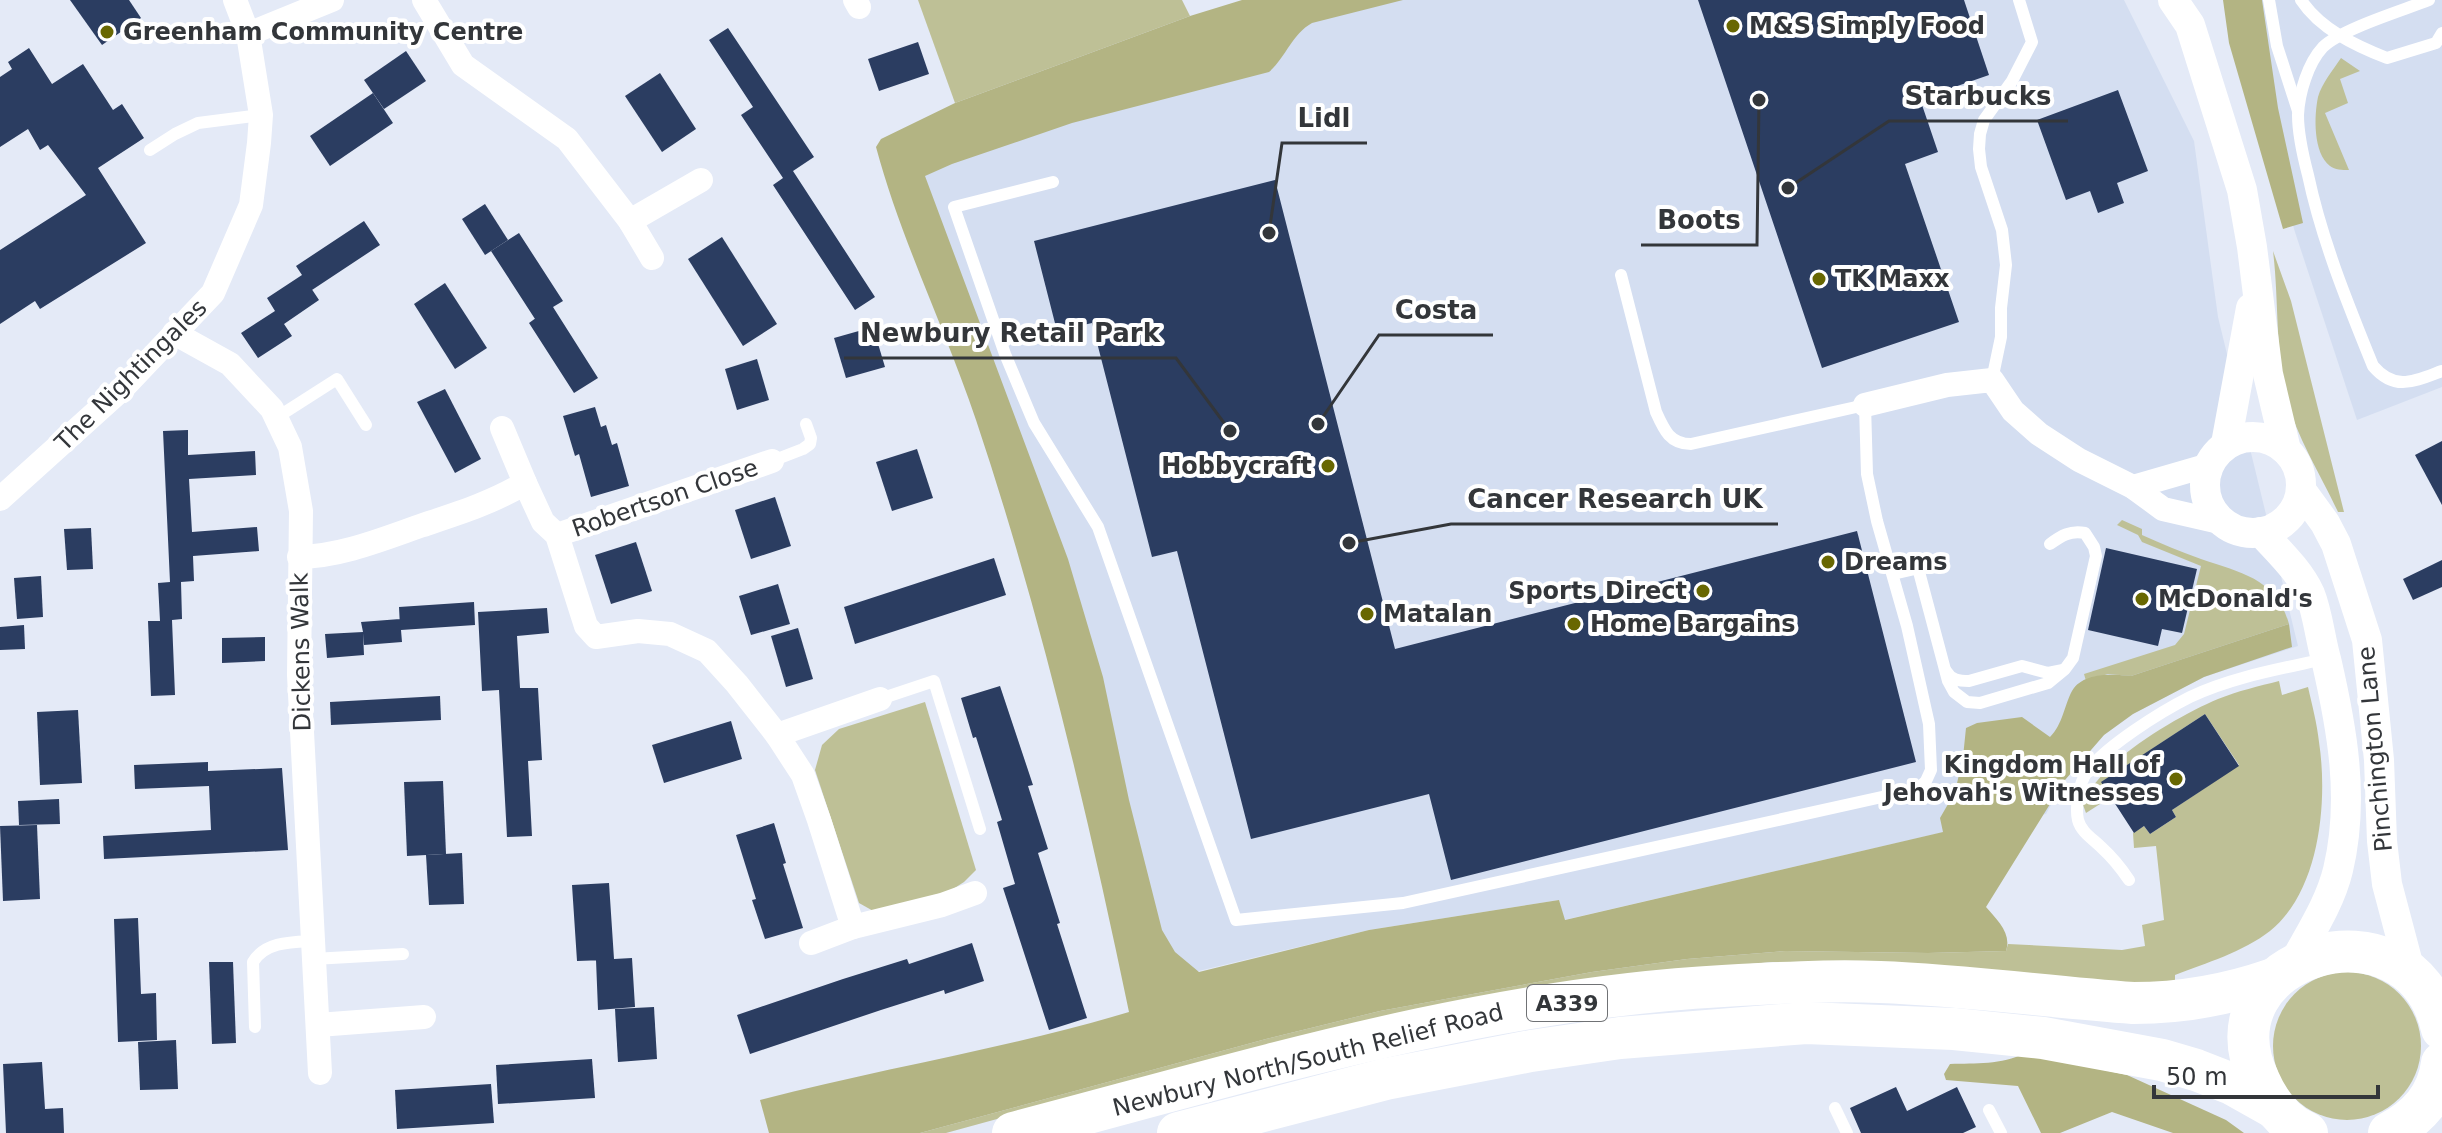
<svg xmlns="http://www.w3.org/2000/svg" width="2442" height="1133" font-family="'DejaVu Sans',sans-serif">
<rect width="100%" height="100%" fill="#e4eaf7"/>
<g fill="#d4def1">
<polygon points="1293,0 2124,0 2194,141 2218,317 2298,646 2204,677 2133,714 2104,735 2065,780 2046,814 1944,832 1564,920 1559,900 1369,930 1149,983 1107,832 893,154"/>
<polygon points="2243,0 2442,0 2442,387 2357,420 2294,229 2263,100"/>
</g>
<g fill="#bec096">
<polygon points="918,0 1182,0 1190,16 955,103"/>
<path d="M 2341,58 L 2360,71 L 2340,79 L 2348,103 L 2325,113 L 2349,170 C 2342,170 2335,170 2330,166 C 2313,153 2314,116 2318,97 C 2322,83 2333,70 2341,58 Z"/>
<path d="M 2273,251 L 2291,301 L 2344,512 L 2338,512 C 2322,477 2296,436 2287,399 C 2275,351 2279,300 2273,251 Z"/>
<path d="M 2122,520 L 2142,529 L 2142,535 C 2162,544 2181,552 2201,559 C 2241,573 2276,578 2289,624 L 2131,676 L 2108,674 L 2086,681 L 2084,674 L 2175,645 L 2184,634 L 2201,566 L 2142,542 L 2138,535 L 2117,525 Z"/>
<path d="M 2279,681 L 2282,695 L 2308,687 C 2312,705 2317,723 2319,742 C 2328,801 2320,891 2270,931 C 2243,952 2206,963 2175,975 L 2175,982 L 2147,986 L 1837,964 L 1773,962 L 1692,969 L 1107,1089 L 946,1133 L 920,1133 L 1266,1039 L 1380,1011 L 1592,972 L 1687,959 L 1785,951 L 1928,953 L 2006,951 L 2008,944 L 2122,950 L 2145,946 L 2142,925 L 2164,920 L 2156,846 L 2134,848 L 2133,833 L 2144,826 L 2150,834 L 2176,817 L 2172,810 L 2239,765 L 2205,714 L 2102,782 L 2111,797 L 2086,813 L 2083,805 C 2097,762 2178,716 2218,699 C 2238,691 2259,686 2279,681 Z"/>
<polygon points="925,702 976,870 964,882 939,898 875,912 859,903 815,770 822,745 839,729"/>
<circle cx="2347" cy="1046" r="74"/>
</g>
<g fill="#b3b483">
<path d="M 1242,0 L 1403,0 L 1312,23 C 1292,34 1286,57 1269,72 L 1072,123 L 952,164 L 925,176 L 1068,559 L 1103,677 L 1129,800 L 1162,930 L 1175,952 L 1199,972 L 1369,930 L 1559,900 L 1565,920 L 1943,832 L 1940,818 L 1955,792 L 1963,757 L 1966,728 L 1977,723 L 2022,717 L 2050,737 C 2063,724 2064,706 2072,691 C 2083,672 2113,674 2131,676 L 2289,624 L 2292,647 L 2204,677 L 2133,714 L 2104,735 L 2065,780 L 1986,907 C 1997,920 2012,933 2006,951 L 1928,953 L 1785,951 L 1687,959 L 1592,972 L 1380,1011 L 1266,1039 L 920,1133 L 769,1133 L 760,1100 C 882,1068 1009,1048 1129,1012 C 1088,815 1040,611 976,420 C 945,328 901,240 876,147 L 881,139 L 955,103 L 1190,16 Z"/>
<polygon points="2223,0 2262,0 2278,108 2303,223 2283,229 2229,43"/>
<path d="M 2025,1053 L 2127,1075 L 2226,1120 L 2244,1133 L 2173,1133 L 2112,1112 L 2060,1133 L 2041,1133 L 2018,1086 L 1946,1080 L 1944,1074 L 1950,1064 C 1976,1063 2001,1065 2025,1053 Z"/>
</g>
<g fill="#2b3d61">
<polygon points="70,0 129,0 141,18 102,45"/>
<polygon points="1698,0 1964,0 1989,75 1920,99 1938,152 1905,164 1959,322 1822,368"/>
<polygon points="728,28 814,157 793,171 875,297 855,310 773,185 783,178 741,115 753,107 709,40"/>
<polygon points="918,42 929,74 879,91 868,59"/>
<polygon points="29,48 52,84 83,64 113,110 122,104 144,138 98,168 146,243 40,309 35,301 0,324 0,250 86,195 48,145 40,150 28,129 0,147 0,77 12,69 8,62"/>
<polygon points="406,51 426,81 384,109 364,80"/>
<polygon points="660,73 696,129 662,152 625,96"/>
<polygon points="2118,90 2148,171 2117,183 2124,203 2098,213 2090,191 2066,200 2037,120"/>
<polygon points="373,93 393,123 330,166 310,136"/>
<polygon points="1275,180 1395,649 1857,531 1916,762 1451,880 1429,794 1251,839 1177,551 1152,557 1092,323 1057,331 1034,241"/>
<polygon points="485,204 508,240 485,255 462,219"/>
<polygon points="364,221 380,245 312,290 311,288 319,300 284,324 292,336 258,358 241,333 275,311 267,298 302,275 296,266"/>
<polygon points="519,233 563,301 553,307 598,378 574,393 529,323 540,315 535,319 491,251"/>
<polygon points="722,237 777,324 743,346 688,259"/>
<polygon points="445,283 487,348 455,369 414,304"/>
<polygon points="873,327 885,367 846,378 834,338"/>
<polygon points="757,359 769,400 737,410 725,369"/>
<polygon points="445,389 481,459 455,473 417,402"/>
<polygon points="595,407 601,427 606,425 612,445 617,443 629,486 591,497 579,454 575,456 563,416"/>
<polygon points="188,430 188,455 255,451 256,475 189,479 192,532 257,527 259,551 193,556 194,581 181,582 182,619 172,620 175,695 151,696 148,621 160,621 158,583 170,582 163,431"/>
<polygon points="2442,441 2442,505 2415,455"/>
<polygon points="917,449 933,498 892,511 876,462"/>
<polygon points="775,497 791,546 751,559 735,510"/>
<polygon points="91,528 93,569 67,570 64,529"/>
<polygon points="636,542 652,591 611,604 595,555"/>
<polygon points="2106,548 2197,569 2182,633 2162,629 2158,646 2088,630"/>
<polygon points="994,558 1006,595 855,644 844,607"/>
<polygon points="2442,560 2442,587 2413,600 2403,579"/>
<polygon points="41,576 43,617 17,619 14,578"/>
<polygon points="778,584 790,624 751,635 739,596"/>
<polygon points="474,602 475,625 401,630 402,642 364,645 363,633 364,655 327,658 325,634 363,632 361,622 400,619 400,627 399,607"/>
<polygon points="547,608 549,633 517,636 520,688 538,688 542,760 528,761 532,836 507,837 499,690 482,691 478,612"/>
<polygon points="24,625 25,649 0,650 0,627"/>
<polygon points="798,628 813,679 786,687 771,636"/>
<polygon points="265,637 265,661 222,663 222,638"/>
<polygon points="1000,686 1033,785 1028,786 1048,849 1038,853 1060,923 1057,924 1087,1018 1049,1030 1003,888 1015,884 997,822 1002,820 976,737 973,738 961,698"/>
<polygon points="440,696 441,720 331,725 330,702"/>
<polygon points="78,710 82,783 40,785 37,712"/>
<polygon points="2205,714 2239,766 2172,810 2176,817 2150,834 2144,826 2134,833 2101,782"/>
<polygon points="731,721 742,759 664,783 652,745"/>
<polygon points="208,762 208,771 282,768 288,850 104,859 103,836 211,830 209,786 135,789 134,765"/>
<polygon points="443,781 446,854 407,856 404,782"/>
<polygon points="59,799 60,824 19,825 18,801"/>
<polygon points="774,823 786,863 783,864 803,928 765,939 752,900 756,899 736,835"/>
<polygon points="37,825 40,899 3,901 0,826"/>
<polygon points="462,853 464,904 429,905 426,855"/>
<polygon points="609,883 614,959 632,958 635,1007 598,1010 596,960 605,960 577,961 572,885"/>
<polygon points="138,918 141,994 156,993 157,1040 118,1042 114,919"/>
<polygon points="972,943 984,981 945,994 944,990 881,1010 750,1054 737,1015 843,979 907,959 909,964"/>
<polygon points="209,962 233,962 236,1043 212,1044"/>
<polygon points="654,1007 657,1059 618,1062 615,1009"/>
<polygon points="176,1040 178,1089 140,1090 138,1042"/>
<polygon points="592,1059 595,1098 498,1104 496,1065"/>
<polygon points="42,1062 45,1109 63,1108 64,1133 6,1133 3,1064"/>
<polygon points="491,1084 494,1123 397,1129 395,1090"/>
<polygon points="1896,1087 1907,1111 1957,1087 1976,1127 1963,1133 1861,1133 1850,1108"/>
</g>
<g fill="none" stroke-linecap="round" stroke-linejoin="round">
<g stroke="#fff" stroke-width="12">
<polyline points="2269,0 2277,46 2298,111"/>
<path d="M 2301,0 C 2320,29 2356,46 2387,58 L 2436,43 L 2442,33"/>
<path d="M 2429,0 C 2404,10 2341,29 2323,47 C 2308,63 2299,93 2298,115 C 2298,135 2303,156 2308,175 C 2322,241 2348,304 2373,366 C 2395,392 2415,381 2442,371"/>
<polyline points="150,150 175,134 198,123 261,115"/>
<path d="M 1053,182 L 954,207 L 1005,354 L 1034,423 L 1098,527 L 1236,920 L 1403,903 L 1918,789 L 1926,781 L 1931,770 L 1929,724 L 1907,626 L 1877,521 L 1867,474 L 1865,405 L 1691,444 C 1670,444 1664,430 1656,412 L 1621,275"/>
<polyline points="1992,380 2001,337 2001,308 2006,265 2002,230 1981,167 1979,149 1980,134 1984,120 2012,81 2032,42 2019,0"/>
<polyline points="276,418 337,379 366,425"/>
<polyline points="772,461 803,449 810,444 811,438 806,424"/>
<path d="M 1918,568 L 1948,681 L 1954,692 L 1967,702 L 1980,703 L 2048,683 L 2065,669 L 2073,658 L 2096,556 L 2094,547 L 2085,533 C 2070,530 2061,536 2050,544"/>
<polyline points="1893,574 1928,566"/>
<path d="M 1946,671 C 1951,680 1959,681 1969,681 L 2022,666 L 2048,673 L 2063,670"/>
<polyline points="880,699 934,681 980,829"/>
<path d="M 2129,880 C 2121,868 2112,857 2101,847 C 2093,839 2081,832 2078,820 C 2075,807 2079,783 2087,772 C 2104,747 2162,711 2190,697 C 2232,677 2280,669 2325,659"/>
<polyline points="313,959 403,954"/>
<path d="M 255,1027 L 253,962 C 265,942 291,942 312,941"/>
<polyline points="1835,1108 1847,1133"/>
<polyline points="1989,1110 2001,1133"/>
</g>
<g stroke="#fff" stroke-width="24">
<polyline points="424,0 463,65 567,139 630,221 652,258"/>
<polyline points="855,0 859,7"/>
<polyline points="248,34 332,0"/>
<polyline points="630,221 701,180"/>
<polyline points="174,333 230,364 272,409 290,447 301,511 299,675 320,1073"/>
<polyline points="1865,405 1947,385 1992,380 2013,411 2039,434 2079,460 2133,487 2163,509 2224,523"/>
<polyline points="502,428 525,483"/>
<polyline points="2133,487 2209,465"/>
<polyline points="0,499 123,388 213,293 251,205 259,143 261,115 248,34 235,0"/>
<polyline points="557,535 772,461"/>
<path d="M 299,557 C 341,556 380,540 420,526 C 456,514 492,503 525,483 L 543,522 L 557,535 L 586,626 L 596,637 L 638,631 L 670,634 L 707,651 L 737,684 L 777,735 L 803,775 L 819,820 L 853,927 L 942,905 L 975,893"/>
<polyline points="777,735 880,699"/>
<polyline points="811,943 853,927"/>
<polyline points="318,1025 424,1017"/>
</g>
<g stroke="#fff" stroke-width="30">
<polyline points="2173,0 2190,25 2242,190 2252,247 2268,374 2286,450"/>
<circle cx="2253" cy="485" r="48"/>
<polyline points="2226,444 2251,308"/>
<polyline points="2301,490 2325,523 2336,544 2367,640 2379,760 2382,841 2387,884 2410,971"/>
<path d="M 2261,532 C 2278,551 2299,570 2310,594 C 2318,614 2320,638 2326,659 C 2342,728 2355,799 2338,870 C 2330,903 2310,933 2294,963"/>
</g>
<g stroke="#fff" stroke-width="42">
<path d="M 1013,1133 C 1246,1072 1481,999 1723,986 C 1775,983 1828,980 1880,982 C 1964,985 2049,997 2133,1003 C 2182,1003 2227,995 2273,979"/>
<polyline points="1178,1133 1386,1079 1531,1051 1620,1038 1806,1023 1954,1029 2043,1038 2162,1060 2196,1070 2232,1084 2273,1107"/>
<path d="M 2307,1133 C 2283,1123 2269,1103 2259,1080 C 2199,956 2411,891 2442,1029"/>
<path d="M 2389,1133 C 2417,1118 2438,1097 2442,1063"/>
</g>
</g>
<g fill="#686701" stroke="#fff" stroke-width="3">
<circle cx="1733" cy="26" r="8"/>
<circle cx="107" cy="32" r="8"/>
<circle cx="1819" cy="279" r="8"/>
<circle cx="1328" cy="466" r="8"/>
<circle cx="1828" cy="562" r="8"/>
<circle cx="1703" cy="591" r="8"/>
<circle cx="2142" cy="599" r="8"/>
<circle cx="1367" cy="614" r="8"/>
<circle cx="1574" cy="624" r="8"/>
<circle cx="2176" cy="779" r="8"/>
</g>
<g text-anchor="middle" stroke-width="8" stroke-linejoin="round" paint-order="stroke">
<rect fill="#fff" stroke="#707275" stroke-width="2" x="1527" y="985" width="80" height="36" rx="6"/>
<g font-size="22" font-weight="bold" fill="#33363a">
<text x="1567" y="1011">A339</text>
</g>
<g font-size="24" font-weight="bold" fill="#33363a" stroke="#fff" text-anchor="start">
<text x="1749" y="34">M&amp;S Simply Food</text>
<text x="123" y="40">Greenham Community Centre</text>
<text x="1835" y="287">TK Maxx</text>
<text x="1312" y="474" text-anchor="end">Hobbycraft</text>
<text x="1844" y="570">Dreams</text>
<text x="1687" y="599" text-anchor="end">Sports Direct</text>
<text x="2158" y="607">McDonald's</text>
<text x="1383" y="622">Matalan</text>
<text x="1590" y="632">Home Bargains</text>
<text x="2160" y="773" text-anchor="end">Kingdom Hall of<tspan x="2160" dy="28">Jehovah's Witnesses</tspan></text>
</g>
<g font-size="24" fill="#33363a" stroke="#fff">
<text transform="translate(131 375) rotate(-45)" y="8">The Nightingales</text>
<text transform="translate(665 498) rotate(-19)" y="8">Robertson Close</text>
<text transform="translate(301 652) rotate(-91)" y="8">Dickens Walk</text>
<text transform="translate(2375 749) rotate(-95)" y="8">Pinchington Lane</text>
<text transform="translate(1308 1060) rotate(-14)" y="8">Newbury North/South Relief Road</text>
</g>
</g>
<path fill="none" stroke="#33363a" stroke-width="3" d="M1788 188L1889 121H2068M1269 233L1282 143H1367M1759 100L1757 245H1641M1318 424L1379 335H1493M1230 431L1176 358H844M1349 543L1451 524H1778"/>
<g fill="#33363a" stroke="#fff" stroke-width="3">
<circle cx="1788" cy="188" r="8"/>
<circle cx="1269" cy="233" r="8"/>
<circle cx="1759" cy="100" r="8"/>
<circle cx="1318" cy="424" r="8"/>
<circle cx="1230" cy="431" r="8"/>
<circle cx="1349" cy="543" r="8"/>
</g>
<g font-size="26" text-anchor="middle" font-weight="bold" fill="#33363a" stroke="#fff" stroke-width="8" stroke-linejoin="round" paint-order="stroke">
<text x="1978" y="105">Starbucks</text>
<text x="1324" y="127">Lidl</text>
<text x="1699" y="229">Boots</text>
<text x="1436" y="319">Costa</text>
<text x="1010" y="342">Newbury Retail Park</text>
<text x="1615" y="508">Cancer Research UK</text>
</g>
<path d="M2154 1085v12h224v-12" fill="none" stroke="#33363a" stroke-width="4"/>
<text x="2166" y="1085" font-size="24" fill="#33363a" stroke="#ffffff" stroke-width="6" paint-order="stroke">50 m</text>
</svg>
